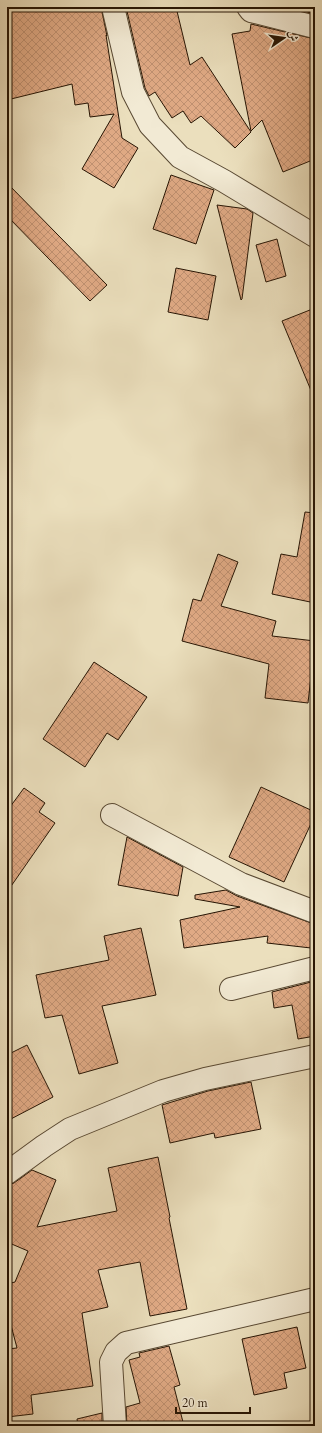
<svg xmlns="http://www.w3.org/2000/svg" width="322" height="1433" font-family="Cardo,Amiri,serif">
<defs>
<pattern id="building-cross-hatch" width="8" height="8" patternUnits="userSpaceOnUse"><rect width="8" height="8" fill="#e0aa85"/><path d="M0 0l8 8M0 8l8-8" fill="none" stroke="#c09171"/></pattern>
</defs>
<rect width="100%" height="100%" fill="#ebdfbd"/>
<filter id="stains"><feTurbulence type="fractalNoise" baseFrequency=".005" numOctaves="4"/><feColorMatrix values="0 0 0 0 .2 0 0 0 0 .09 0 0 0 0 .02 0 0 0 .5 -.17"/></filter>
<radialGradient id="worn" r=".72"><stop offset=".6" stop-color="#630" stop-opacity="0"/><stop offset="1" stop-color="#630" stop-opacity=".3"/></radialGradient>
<g fill="url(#building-cross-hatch)" stroke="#271504">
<polygon points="7,7 101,7 107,36 106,35 122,138 138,148 114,188 82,169 114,114 90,117 88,103 75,105 72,84 11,99 7,81"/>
<polygon points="126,7 176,7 190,65 202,57 251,132 235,148 201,116 191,123 183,111 172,118 155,92 149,96 145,88"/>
<polygon points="287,7 315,7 315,14"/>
<polygon points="251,24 315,39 315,159 283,172 262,120 251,131 232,34 250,31"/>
<polygon points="171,175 214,190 196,244 153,229"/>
<polygon points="7,183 107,285 90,301 7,216"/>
<polygon points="217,205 247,209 253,213 242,299 241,300"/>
<polygon points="277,239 286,276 266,282 256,245"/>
<polygon points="176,268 216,276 208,320 168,312"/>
<polygon points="315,308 315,400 282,321"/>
<polygon points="305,512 315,513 315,603 272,594 281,554 297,557"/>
<polygon points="218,554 238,562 221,606 276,621 272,636 315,641 308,703 265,698 269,664 182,641 193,599 201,601"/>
<polygon points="94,662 147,697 118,740 107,733 85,767 43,739"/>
<polygon points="261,787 315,812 315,815 284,882 229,857"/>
<polygon points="24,788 45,803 39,812 55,823 7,892 7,811"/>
<polygon points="127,837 183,867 178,896 118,885"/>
<polygon points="226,890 237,896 314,924 311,948 267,943 268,936 184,948 180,920 240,907 195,899 195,895"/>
<polygon points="141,928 156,995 102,1006 118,1063 79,1074 62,1015 45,1018 36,975 109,960 104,936"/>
<polygon points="315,981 315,1036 298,1039 292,1005 274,1008 272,992"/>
<polygon points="27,1045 53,1097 7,1121 7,1055"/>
<polygon points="251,1082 261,1129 215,1138 214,1133 170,1143 162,1105 208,1091"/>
<polygon points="158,1157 170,1217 169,1218 187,1309 150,1316 140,1262 98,1270 108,1307 82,1313 93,1386 31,1395 33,1414 7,1417 7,1349 17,1348 7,1310 7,1284 15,1282 28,1251 7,1242 7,1188 8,1185 14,1183 32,1170 56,1180 37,1227 117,1211 108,1168"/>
<polygon points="297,1327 306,1368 284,1373 287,1388 254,1395 242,1339"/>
<polygon points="169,1346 180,1385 174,1387 184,1426 127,1426 126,1407 140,1403 129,1360 140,1357 139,1353"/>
<polygon points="102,1413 102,1426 78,1426 77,1419"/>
</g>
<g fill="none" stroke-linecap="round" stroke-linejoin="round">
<g stroke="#584832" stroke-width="24">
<g id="street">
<polyline points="113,7 133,92 150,125 180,157 224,181 315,236"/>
<polyline points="248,7 251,11 315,27"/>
<polyline points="112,815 241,884 315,912"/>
<polyline points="231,989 315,968"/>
<polyline points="7,1173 44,1146 70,1129 163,1091 205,1079 315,1056"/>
<polyline points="115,1426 111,1362 116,1352 126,1343 315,1299"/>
</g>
</g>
<use href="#street" stroke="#f2ead4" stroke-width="22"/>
</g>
<rect width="322" height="1433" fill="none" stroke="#ebdfbd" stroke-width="24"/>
<rect x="8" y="8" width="306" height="1417" fill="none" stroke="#271504" stroke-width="2"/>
<rect x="12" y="12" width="298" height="1409" fill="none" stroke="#271504"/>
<g transform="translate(284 38) rotate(77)" stroke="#f2ead4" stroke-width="3" paint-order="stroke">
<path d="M0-3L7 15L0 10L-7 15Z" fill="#271504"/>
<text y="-6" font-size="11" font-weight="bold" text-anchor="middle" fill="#271504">ش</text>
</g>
<path d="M176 1407v6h74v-6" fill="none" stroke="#271504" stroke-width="2"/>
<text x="182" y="1407" font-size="12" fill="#271504" stroke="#f2ead4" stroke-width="3" paint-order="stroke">20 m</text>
<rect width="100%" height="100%" filter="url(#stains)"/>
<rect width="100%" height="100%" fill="url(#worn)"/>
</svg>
